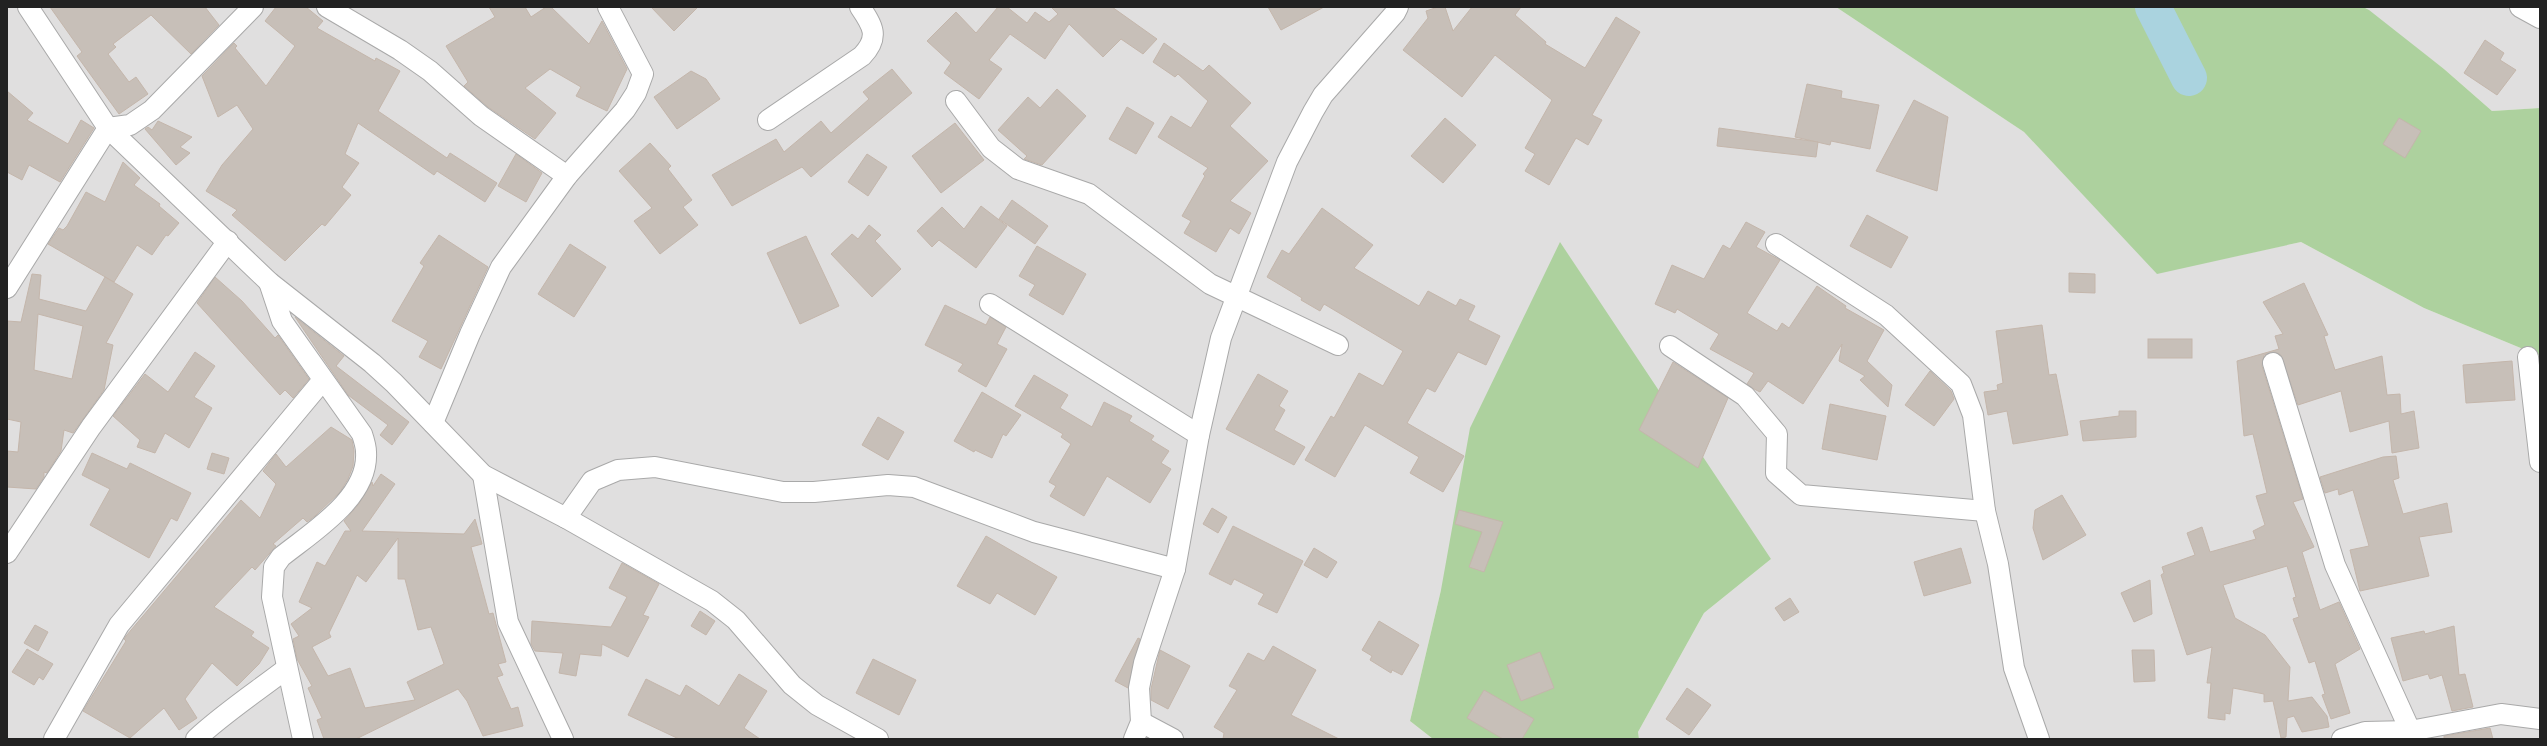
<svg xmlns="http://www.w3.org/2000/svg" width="2547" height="746" font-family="'Sofia Sans Condensed',sans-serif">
<rect width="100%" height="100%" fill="#f2efe9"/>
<g fill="#e0dfdf">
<polygon points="7,7 1836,7 2024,132 2157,273 2301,242 2424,308 2540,356 2540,739 1639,739 1638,732 1704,613 1771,559 1441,590 1410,721 1433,739 7,739"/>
<polygon points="2363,7 2540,7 2540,108 2492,111 2444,69"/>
</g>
<g fill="#add19e">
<polygon points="1836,7 2363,7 2369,10 2444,69 2492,111 2540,108 2540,356 2424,308 2301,242 2157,274 2024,132"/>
<polygon points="1560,242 1771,559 1704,613 1638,732 1639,739 1433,739 1410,721 1441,590 1470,428"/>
</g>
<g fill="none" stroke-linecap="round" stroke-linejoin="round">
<polyline stroke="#aad3df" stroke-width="36" points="2153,7 2189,78"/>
</g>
<g fill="#c7bfb8" stroke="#c4b6ab" fill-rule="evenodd">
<polygon points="50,7 205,7 219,25 191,54 151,15 113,44 116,47 108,54 129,82 136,77 148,94 119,114 77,56 82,52"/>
<polygon points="276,7 306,7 323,21 317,28 375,61 376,58 400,71 378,111 447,158 450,153 497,183 485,202 437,171 434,175 358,123 345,154 359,163 342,187 351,195 325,226 322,224 285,261 232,215 237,210 206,191 222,165 253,129 237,105 218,117 202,76 234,43 237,46 235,48 266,86 295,46 265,21"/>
<polygon points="489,7 525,7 531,17 546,7 551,7 589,44 602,21 627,69 607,111 576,96 581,87 550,69 525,88 556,113 535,139 488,107 464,86 468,82 446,46 495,17"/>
<polygon points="651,7 698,7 674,31"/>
<polygon points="998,7 1007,7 1027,23 1035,12 1049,22 1058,14 1051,7 1112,7 1157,39 1143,54 1121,39 1103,57 1069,24 1045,59 1010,34 989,60 1002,69 979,99 944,73 951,63 927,41 956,12 976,33"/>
<polygon points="1268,7 1324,7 1281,30"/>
<polygon points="1438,7 1445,7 1453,31 1472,7 1521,7 1515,15 1546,42 1545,44 1585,68 1616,17 1640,32 1592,115 1602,120 1588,145 1576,138 1549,185 1525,171 1535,154 1525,148 1552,100 1495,55 1462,97 1403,50 1428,18 1426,11"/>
<polygon points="2485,40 2504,53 2500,60 2516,70 2497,95 2464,73"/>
<polygon points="1164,43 1203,71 1209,65 1251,103 1230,126 1268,161 1230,201 1251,213 1239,234 1230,228 1216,252 1184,233 1191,221 1182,216 1205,176 1203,174 1208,168 1158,137 1171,116 1191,128 1208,101 1178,74 1175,77 1153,62"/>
<polygon points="892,69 912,93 811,177 802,167 732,206 712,175 776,139 784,152 821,121 831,133 869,99 863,92"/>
<polygon points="691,71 706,79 720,99 677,129 654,97"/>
<polygon points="1807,84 1842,91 1841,98 1879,105 1870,149 1831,141 1830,145 1795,137"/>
<polygon points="1057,89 1086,116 1042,165 1024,159 1027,156 998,130 1028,97 1040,108"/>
<polygon points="7,91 33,113 27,120 68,144 81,120 94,128 60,182 29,165 22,180 7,172"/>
<polygon points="1914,100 1948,117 1937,191 1876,171"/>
<polygon points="1127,107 1154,123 1136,154 1109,139"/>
<polygon points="1445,118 1476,145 1443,183 1411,156"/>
<polygon points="2399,118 2421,131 2405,158 2383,144"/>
<polygon points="158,121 192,137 180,147 190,153 176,165 145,129 148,127 152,130"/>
<polygon points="955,123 984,160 941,193 912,156"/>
<polygon points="1719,128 1818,142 1816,157 1717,146"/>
<polygon points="650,143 671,166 668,169 692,200 683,207 698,225 660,254 634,221 652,208 619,171"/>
<polygon points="516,154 542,173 526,202 498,186"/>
<polygon points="867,154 887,167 868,196 848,182"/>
<polygon points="123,162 140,178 134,185 160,204 159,206 179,223 168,236 166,235 152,255 137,245 114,282 48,244 59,228 63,230 67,226 86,192 105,202"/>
<polygon points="1012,200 1048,226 1035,244 999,219"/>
<polygon points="981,206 1007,226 976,268 939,240 932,247 917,231 942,207 964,229"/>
<polygon points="1322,208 1373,245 1354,268 1419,306 1428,291 1456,306 1460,299 1475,306 1468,320 1500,336 1486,365 1458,352 1435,392 1427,388 1407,423 1464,456 1443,492 1410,473 1419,457 1365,425 1335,477 1305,460 1331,416 1334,418 1359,373 1383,386 1403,351 1324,304 1320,311 1301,300 1302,298 1267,277 1282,250 1289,254"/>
<polygon points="1867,215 1908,237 1891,268 1850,246"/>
<polygon points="1746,222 1765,232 1756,247 1780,260 1747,313 1777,331 1782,323 1789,328 1817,286 1846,306 1845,308 1884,330 1867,361 1892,385 1888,407 1860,380 1865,376 1839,361 1842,344 1803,404 1768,381 1760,392 1754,389 1747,384 1754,373 1710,349 1719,334 1677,309 1675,313 1655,304 1672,265 1704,279 1723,245 1730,249"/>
<polygon points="869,225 881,235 875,241 901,269 872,297 831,254 852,234 858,239"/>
<polygon points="439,235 488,267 441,369 419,357 428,341 392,321 424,266 420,263"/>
<polygon points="806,236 839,306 800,324 767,253"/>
<polygon points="570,244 606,267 574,317 538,294"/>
<polygon points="1037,246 1086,274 1063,315 1029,295 1035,285 1019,276"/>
<polygon points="2069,273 2095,274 2095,293 2069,292"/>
<path d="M 32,274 L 41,275 L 39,299 L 86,311 L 105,277 L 133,294 L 106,343 L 113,345 L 104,390 L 73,433 L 64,430 L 61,451 L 47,473 L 44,472 L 44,477 L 36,489 L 7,487 L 7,451 L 18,452 L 21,422 L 7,419 L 7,321 L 21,322 ZM 38,314 L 83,326 L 72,379 L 34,370 Z"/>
<polygon points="215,277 242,301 275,338 278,335 309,379 293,398 285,390 280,395 197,303"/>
<polygon points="2304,283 2328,335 2324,336 2335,370 2382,356 2387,395 2400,394 2401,414 2414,411 2419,448 2392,453 2389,421 2350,432 2341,391 2298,405 2281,355 2275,352 2264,355 2262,366 2303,499 2293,502 2314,547 2302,552 2320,610 2339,602 2360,649 2335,664 2350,713 2331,719 2322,695 2325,694 2315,661 2309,663 2293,619 2299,617 2293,598 2296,597 2287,566 2223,585 2235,618 2265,635 2290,667 2288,701 2312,697 2327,716 2329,727 2302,732 2294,716 2287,718 2286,737 2281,738 2273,701 2264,702 2264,694 2233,688 2230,714 2225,713 2225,720 2208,718 2211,683 2207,683 2212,647 2187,655 2161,575 2164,573 2162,567 2195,555 2187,533 2202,527 2210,552 2256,539 2253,531 2265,525 2256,496 2267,493 2253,434 2244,436 2237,361 2279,349 2275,336 2283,334 2263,302"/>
<polygon points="945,305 986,325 990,317 1006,327 997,344 1007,349 986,387 958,371 963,364 925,345"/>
<polygon points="295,317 344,356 336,366 409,422 392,445 380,435 388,425 348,395"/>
<polygon points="2042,325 2049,375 2056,374 2068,435 2013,444 2007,411 1988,415 1984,392 1998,390 1997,385 2003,383 1996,331"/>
<rect x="2148" y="339" width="44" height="19"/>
<polygon points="195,352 215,366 194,397 212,408 189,448 165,433 155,453 137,447 140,440 113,416 145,374 168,392"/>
<polygon points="2512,361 2515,400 2466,403 2463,365"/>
<polygon points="1673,362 1728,398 1698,468 1639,430"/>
<polygon points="1930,371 1951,391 1954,399 1934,426 1905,405"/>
<polygon points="1258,374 1288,391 1279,406 1285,410 1274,430 1305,447 1294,465 1226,429"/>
<polygon points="1034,375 1068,395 1060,408 1092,427 1104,402 1132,416 1129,421 1154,436 1151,440 1169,451 1161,463 1171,469 1150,503 1107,476 1084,516 1050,496 1056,486 1049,482 1071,444 1061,437 1063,434 1015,406"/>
<polygon points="982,392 1021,415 1006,436 1003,434 992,458 975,450 974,452 954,441"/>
<polygon points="1830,404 1886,416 1877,460 1822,449"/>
<polygon points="2119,411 2136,411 2136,437 2083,441 2080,421 2119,416"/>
<polygon points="878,417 904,432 888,460 862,445"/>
<polygon points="331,427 352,440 354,451 353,466 348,479 340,492 315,516 307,522 303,518 273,544 276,546 255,570 252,567 214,607 254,632 251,636 269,648 259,664 237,686 212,663 185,699 197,718 179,730 164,708 130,738 83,711 126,641 124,639 126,636 241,500 260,518 276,484 263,471 276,454 286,467"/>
<polygon points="92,453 127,469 130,463 191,493 177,521 171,518 149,558 90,525 110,489 82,475"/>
<polygon points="212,453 229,458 224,474 207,469"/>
<polygon points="2396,456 2399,478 2393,480 2403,514 2447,503 2452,532 2419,537 2429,576 2360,591 2350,550 2369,546 2353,490 2339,495 2338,489 2325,493 2320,477 2383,457"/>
<path d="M 381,474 L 395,484 L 362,531 L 464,534 L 475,519 L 482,544 L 471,547 L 489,614 L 493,613 L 506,662 L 498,664 L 503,675 L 497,677 L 511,709 L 518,707 L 523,726 L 483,736 L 467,701 L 458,689 L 356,739 L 324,739 L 317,720 L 322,718 L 308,688 L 312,686 L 297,659 L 293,639 L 299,636 L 291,624 L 312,608 L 299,602 L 317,562 L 325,566 L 345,531 L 351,531 L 344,521 L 358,505 L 372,482 L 373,486 ZM 398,538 L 398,579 L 405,579 L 418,630 L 431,627 L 444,664 L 407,682 L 415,700 L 365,708 L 350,668 L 328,676 L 312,647 L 331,637 L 329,633 L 357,575 L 366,582 Z"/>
<polygon points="2062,495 2086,535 2043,560 2033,528 2035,510"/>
<polygon points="1212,508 1227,517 1218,533 1203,524"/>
<polygon points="1459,510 1503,522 1484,572 1469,567 1482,532 1455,524"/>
<polygon points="1233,526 1303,561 1277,613 1258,604 1264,594 1234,579 1231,585 1209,574"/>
<polygon points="986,536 1057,577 1035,615 997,593 990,604 957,586"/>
<polygon points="1314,548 1337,562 1327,578 1304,565"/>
<polygon points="1961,548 1971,583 1924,596 1914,562"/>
<polygon points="622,563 659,584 643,615 649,617 628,657 602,644 601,656 580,654 576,676 559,673 563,653 535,651 531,644 532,621 611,627 627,597 609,588"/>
<polygon points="2150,580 2152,614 2134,622 2121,593"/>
<polygon points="1790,598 1799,612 1784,621 1775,608"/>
<polygon points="700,611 715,621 706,635 691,626"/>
<polygon points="1379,621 1419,645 1402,675 1392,670 1391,673 1370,660 1372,656 1362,650"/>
<polygon points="35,625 48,632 38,651 24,643"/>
<polygon points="2454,626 2459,675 2465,674 2473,707 2452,711 2442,675 2430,679 2428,674 2403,681 2391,638 2424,631 2425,634"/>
<polygon points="1138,638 1140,639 1128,688 1115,681"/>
<polygon points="1273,646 1316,670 1291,715 1339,739 1223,739 1224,733 1214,727 1237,690 1229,686 1248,653 1264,661"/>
<polygon points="27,649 53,664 43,680 39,677 34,685 12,672"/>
<polygon points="1160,650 1190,666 1168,709 1151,700 1151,689"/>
<polygon points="2132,650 2154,650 2155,681 2134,682"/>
<polygon points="1540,652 1554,688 1521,701 1507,665"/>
<polygon points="873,659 916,680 899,715 856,693"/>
<polygon points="739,674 767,691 744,728 760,739 679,739 628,715 646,679 680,696 686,685 719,706"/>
<polygon points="1687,688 1711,705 1689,735 1666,719"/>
<polygon points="1484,690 1534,719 1522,739 1503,739 1467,718"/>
<polygon points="2490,728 2493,739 2444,739 2444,736"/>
</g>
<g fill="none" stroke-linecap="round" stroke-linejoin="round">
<g stroke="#a9a9a9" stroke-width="22">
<g id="minor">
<polyline points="28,7 108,128 269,282 372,363 394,383 483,475 566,518 712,601 736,620 792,685 817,705 878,739"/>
<polyline points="327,7 400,50 430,71 481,116 567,176"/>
<polyline points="2520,7 2540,18"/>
<polyline points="956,101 991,148 1018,169 1089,194 1210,284 1338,345"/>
<path d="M 768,120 L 862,56 C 880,37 873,26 860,7"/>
<polyline points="1776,244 1886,315 1961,384 1973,415 1985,511 1998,564 2014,668 2039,739"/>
<path d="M 269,282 L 282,321 L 362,434 C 364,440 366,446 366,452 C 369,498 312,532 281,557 L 274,567 L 272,597 L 303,739"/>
<polyline points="7,288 108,128 130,125 152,110 253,7"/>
<polyline points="990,304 1199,435"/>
<polyline points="1670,346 1745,396 1777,434 1776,473 1801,495 1985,511"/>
<polyline points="2528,357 2540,462"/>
<polyline points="2273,363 2335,565 2414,739"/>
<polyline points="433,423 470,334 501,267 567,176 625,110 636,93 643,74 608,7"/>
<polyline points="483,475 508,622 563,739"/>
<polyline points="566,518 592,481 618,470 655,467 783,492 814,492 888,485 914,487 1034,532 1175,569"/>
<polyline points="7,553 91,427 228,241"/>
<polyline points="1141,722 1173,739"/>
<polyline points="54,739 119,625 323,380"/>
<path d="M 196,739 C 224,713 256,692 286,669"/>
<polyline points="1134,739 1141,722 1139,688 1144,663 1175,569 1199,435 1221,338 1287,162 1313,112 1323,95 1395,13 1398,7"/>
<polyline points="2342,739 2365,732 2410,731 2501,714 2540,719"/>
</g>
</g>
<use href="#minor" stroke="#fff" stroke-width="20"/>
</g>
<rect width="2547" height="746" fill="none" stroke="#222222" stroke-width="16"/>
</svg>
